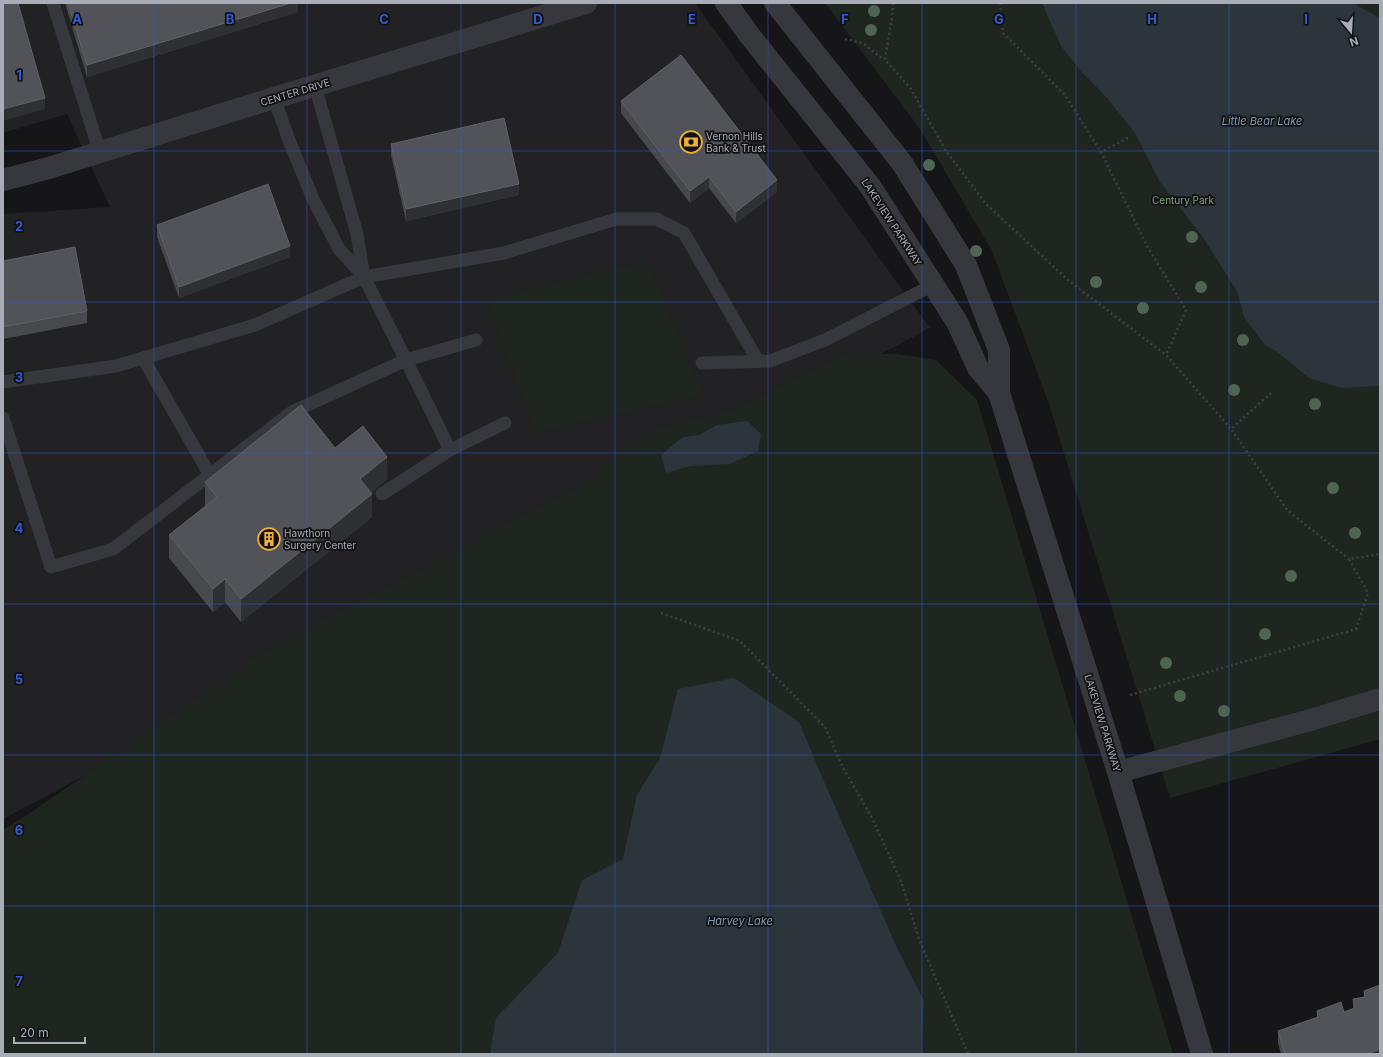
<svg xmlns="http://www.w3.org/2000/svg" width="1383" height="1057" font-family="Inter,sans-serif">
<rect width="100%" height="100%" fill="#161618"/>
<polygon fill="#222225" points="3,3 695,3 930,328 3,819 3,214 110,207 67,114 3,133"/>
<g fill="#1e261f">
<polygon points="825,3 1380,3 1380,739 1170,798 1048,401 992,251 920,129"/>
<polygon points="647,261 703,395 535,432 487,300"/>
<polygon points="846,354 897,354 936,360 977,400 1173,1054 3,1054 3,830 27,815 202,695 224,683 254,657 582,485 650,430 733,410"/>
</g>
<g fill="#2c353c">
<polygon points="1042,3 1353,3 1380,18 1380,386 1341,388 1309,378 1279,353 1265,345 1244,317 1237,291 1202,236 1160,182 1135,133 1108,99 1080,70 1061,46"/>
<polygon points="747,421 761,434 758,451 730,464 690,466 666,473 661,455 683,437 699,435 717,425"/>
<polygon points="734,678 799,722 822,777 897,948 924,1001 921,1054 490,1054 496,1018 558,953 582,880 623,859 637,795 660,758 678,689"/>
</g>
<g fill="none" stroke-linecap="round" stroke-linejoin="round">
<g stroke="#3d3f44" stroke-width="2.5" stroke-dasharray="2 3" stroke-linecap="butt">
<polyline points="893,3 892,17 885,60 911,89 946,151 986,204 1069,281 1166,355"/>
<polyline points="1000,3 1003,33 1065,95 1101,152"/>
<polyline points="845,39 863,43 884,60"/>
<polyline points="1128,138 1101,152 1147,246 1186,310 1166,355 1231,429"/>
<polyline points="1271,393 1231,429 1288,511 1349,559"/>
<polyline points="661,613 740,641 825,727 842,766 871,816 901,881 919,939 968,1054"/>
<polyline points="1130,695 1356,629 1368,593 1349,559 1380,554"/>
</g>
<g stroke="#37383d" stroke-width="13">
<polyline points="53,3 100,153"/>
<polyline points="315,86 357,234 364,277"/>
<polyline points="143,358 210,475"/>
<polyline points="702,363 770,361 825,340 933,285"/>
<polyline points="3,382 116,366 255,325 364,277 504,253 616,219 657,219 684,233 758,361"/>
<polyline points="3,418 51,567 113,549 292,412 406,360 364,277 339,249 313,199 289,140 274,98"/>
<polyline points="450,450 406,360 476,340"/>
<polyline points="382,494 450,450 505,423"/>
</g>
<polyline stroke="#37383d" stroke-width="22" points="1118,772 1307,721 1380,699"/>
<g stroke="#37383d" stroke-width="22">
<polyline points="726,3 750,36 870,186 957,322 978,368 999,393"/>
<polyline points="775,3 902,163 966,265 999,350 999,393 1118,772 1202,1054"/>
<polyline points="3,180 49,168 274,98 586,3"/>
</g>
</g>
<g fill="#506452">
<circle cx="874" cy="11" r="6"/>
<circle cx="871" cy="30" r="6"/>
<circle cx="929" cy="165" r="6"/>
<circle cx="1192" cy="237" r="6"/>
<circle cx="976" cy="251" r="6"/>
<circle cx="1096" cy="282" r="6"/>
<circle cx="1201" cy="287" r="6"/>
<circle cx="1143" cy="308" r="6"/>
<circle cx="1243" cy="340" r="6"/>
<circle cx="1234" cy="390" r="6"/>
<circle cx="1315" cy="404" r="6"/>
<circle cx="1333" cy="488" r="6"/>
<circle cx="1355" cy="533" r="6"/>
<circle cx="1291" cy="576" r="6"/>
<circle cx="1265" cy="634" r="6"/>
<circle cx="1166" cy="663" r="6"/>
<circle cx="1180" cy="696" r="6"/>
<circle cx="1224" cy="711" r="6"/>
</g>
<g fill="#47494d">
<polygon points="65,3 298,3 298,12 87,77"/>
<polygon points="621,101 777,192 736,223 709,188 690,203 621,113"/>
<polygon points="391,144 519,195 406,221 391,155"/>
<polygon points="157,225 290,257 179,298 157,237"/>
<polygon points="3,261 87,311 87,323 3,339"/>
<polygon points="335,448 387,479 371,493 372,517 241,622 225,602 213,612 169,558 169,535 206,506 205,505 205,482"/>
<polygon points="1364,991 1380,1054 1281,1054 1278,1043 1278,1031 1317,1018 1317,1011 1344,1012 1353,1009 1353,999 1364,998"/>
</g>
<g fill="#2f3033">
<polygon points="291,3 298,3 298,12 87,77 87,65"/>
<polygon points="45,98 45,109 3,121 3,109"/>
<polygon points="709,177 709,188 690,203 690,191"/>
<polygon points="777,180 777,192 736,223 736,212"/>
<polygon points="519,184 519,195 406,221 406,209"/>
<polygon points="290,246 290,257 179,298 179,287"/>
<polygon points="387,457 387,479 360,502 360,479"/>
<polygon points="372,494 372,517 241,622 241,599"/>
<polygon points="225,579 225,602 213,612 213,589"/>
<polygon points="1380,1049 1380,1054 1370,1054 1370,1053"/>
</g>
<g fill="#525359" stroke="#5f6168">
<polygon points="3,3 18,3 45,98 3,109"/>
<polygon points="68,3 291,3 87,65"/>
<polygon points="681,55 777,180 736,212 709,177 690,191 621,101"/>
<polygon points="504,118 519,184 406,209 391,144"/>
<polygon points="268,184 290,246 179,287 157,225"/>
<polygon points="75,247 87,311 3,327 3,261"/>
<polygon points="301,405 335,448 363,426 387,457 360,479 372,494 241,599 225,579 213,589 169,535 217,497 205,482"/>
<polygon points="1380,985 1380,1049 1370,1053 1370,1054 1285,1054 1278,1031 1318,1017 1317,1011 1341,1002 1344,1012 1355,1008 1353,999 1365,997 1364,991"/>
</g>
<path fill="none" stroke="#325cd3" stroke-width="1" stroke-opacity="0.55" d="M 154,3 L 154,1054M 307,3 L 307,1054M 461,3 L 461,1054M 615,3 L 615,1054M 768,3 L 768,1054M 922,3 L 922,1054M 1076,3 L 1076,1054M 1229,3 L 1229,1054M 3,151 L 1380,151M 3,302 L 1380,302M 3,453 L 1380,453M 3,604 L 1380,604M 3,755 L 1380,755M 3,906 L 1380,906"/>
<defs>
<g id="bank-ring" transform="scale(1.15)"><circle r="9.5" fill="#111113" stroke="#f2b134" stroke-width="1.5"/><path d="M-6-4H6V4H-6ZM0-2.3a2.3 2.3 0 1 0 0 4.6a2.3 2.3 0 1 0 0-4.6Z" fill="#f2b134"/></g>
<g id="building-ring" transform="scale(1.15)"><circle r="9.5" fill="#111113" stroke="#f2b134" stroke-width="1.5"/><path d="M-4-6H4V6H1V3H-1V6H-4ZM-2.5-4.3h1.7v1.8h-1.7ZM.8-4.3h1.7v1.8H.8ZM-2.5-1h1.7V.8h-1.7ZM.8-1h1.7V.8H.8Z" fill="#f2b134"/></g>
</defs>
<g fill-rule="evenodd">
<use href="#bank-ring" x="691" y="142"/>
<use href="#building-ring" x="269" y="539"/>
</g>
<g text-anchor="middle" stroke-width="3.5" stroke-linejoin="round" paint-order="stroke">
<g font-size="10" fill="#a8adb8" stroke="#111113">
<text transform="translate(295 92) rotate(-17)" y="4">CENTER DRIVE</text>
<text transform="translate(892 222) rotate(57)" y="4">LAKEVIEW PARKWAY</text>
<text transform="translate(1103 723) rotate(73)" y="4">LAKEVIEW PARKWAY</text>
</g>
<g font-size="10" fill="#a8adb8" stroke="#111113" text-anchor="start">
<text x="706" y="140">Vernon Hills<tspan x="706" dy="12">Bank &amp; Trust</tspan></text>
<text x="284" y="537">Hawthorn<tspan x="284" dy="12">Surgery Center</tspan></text>
</g>
<g font-size="10" fill="#7fa381" stroke="#111113">
<text x="1183" y="204">Century Park</text>
</g>
<g font-size="11" font-style="italic" fill="#7f9bb3" stroke="#111113">
<text x="1262" y="125">Little Bear Lake</text>
<text x="740" y="925">Harvey Lake</text>
</g>
</g>
<g font-size="13" text-anchor="middle" font-weight="bold" fill="#325cd3" stroke="#111113" stroke-width="3.5" stroke-linejoin="round" paint-order="stroke">
<text x="77" y="24">A</text>
<text x="230" y="24">B</text>
<text x="384" y="24">C</text>
<text x="538" y="24">D</text>
<text x="692" y="24">E</text>
<text x="845" y="24">F</text>
<text x="999" y="24">G</text>
<text x="1152" y="24">H</text>
<text x="1306" y="24">I</text>
<text x="19" y="80">1</text>
<text x="19" y="231">2</text>
<text x="19" y="382">3</text>
<text x="19" y="533">4</text>
<text x="19" y="684">5</text>
<text x="19" y="835">6</text>
<text x="19" y="986">7</text>
</g>
<rect width="1383" height="1057" fill="none" stroke="#a8adb8" stroke-width="8"/>
<g transform="translate(1351 32) rotate(162)" stroke="#111113" stroke-width="3" paint-order="stroke">
<path d="M0-3L7 15L0 10L-7 15Z" fill="#a8adb8"/>
<text y="-6" font-size="11" font-weight="bold" text-anchor="middle" fill="#a8adb8">N</text>
</g>
<path d="M14 1037v6h71v-6" fill="none" stroke="#a8adb8" stroke-width="2"/>
<text x="20" y="1037" font-size="12" fill="#a8adb8" stroke="#111113" stroke-width="3" paint-order="stroke">20 m</text>
</svg>
